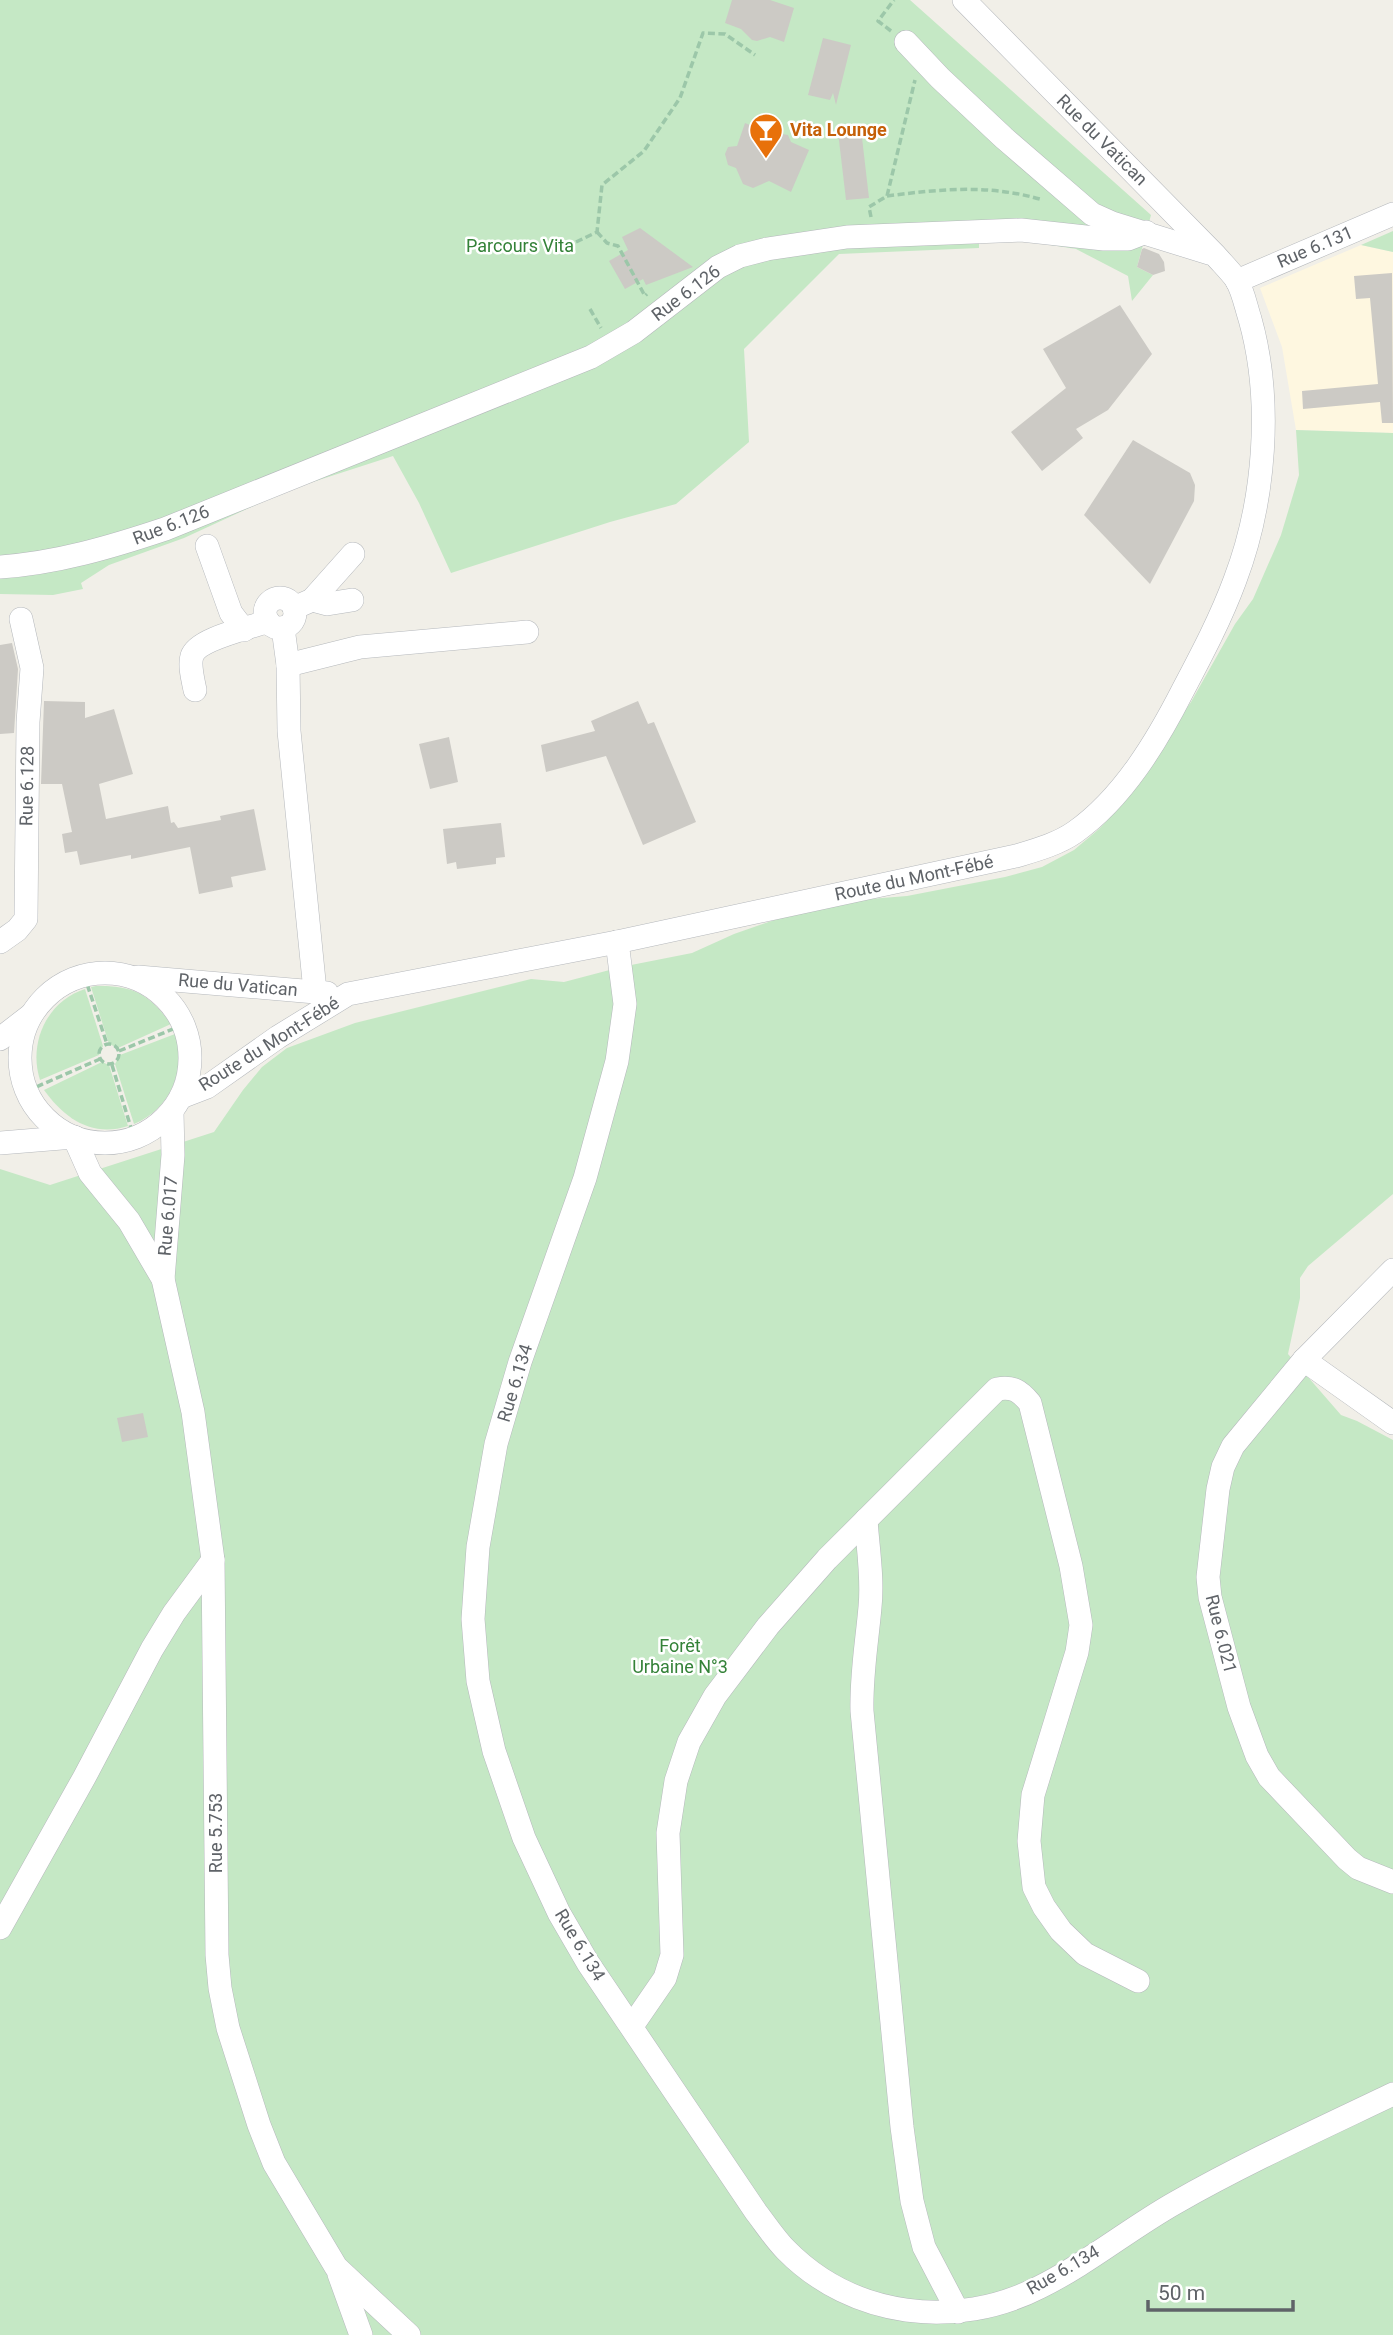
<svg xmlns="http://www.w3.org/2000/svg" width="1393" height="2335" font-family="Roboto,sans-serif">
<rect width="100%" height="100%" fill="#f1efe8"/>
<polygon fill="#fef7e0" points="1361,245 1393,252 1393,433 1296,430 1282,347 1260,288"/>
<g fill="#c5e8c5">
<polygon points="0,0 910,0 1151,215 1137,267 1153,275 1132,301 1128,276 1076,249 1032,242 979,242 979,248 839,254 744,349 749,442 676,504 610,522 451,573 419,503 393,456 288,490 184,538 109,565 81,583 83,589 53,595 0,594"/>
<polygon points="1393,231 1393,252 1361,245"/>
<polygon points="1296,430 1393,433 1393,1194 1308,1266 1300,1278 1300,1298 1288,1354 1341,1415 1357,1421 1393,1440 1393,2335 0,2335 0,1169 50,1185 214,1132 243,1090 262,1067 287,1048 355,1023 531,979 564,982 621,967 692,953 734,934 786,916 857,900 907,896 1005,877 1042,867 1074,850 1099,829 1127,799 1166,745 1174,726 1191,702 1235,624 1253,599 1281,535 1299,475"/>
<path d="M 96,986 C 133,985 149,994 171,1024 L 118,1048 L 109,1044 L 91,987 Z"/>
<path d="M 85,989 L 103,1046 L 99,1055 L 40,1080 C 28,1043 47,1001 85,989 Z"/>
<path d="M 175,1034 C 187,1070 170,1109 134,1124 L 115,1064 L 120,1055 Z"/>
<path d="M 102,1062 L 109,1065 L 128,1126 C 92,1138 64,1118 44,1090 Z"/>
</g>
<g fill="#cccac5">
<polygon points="732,0 770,0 794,8 784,42 770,37 757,41 752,40 741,29 725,23"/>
<polygon points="823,38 851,45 836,105 833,93 830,100 808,95"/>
<polygon points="745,123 760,129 766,140 782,134 788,135 791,142 809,150 791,192 769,181 753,188 743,184 736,168 728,165 725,154 728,147 737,146"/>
<polygon points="861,129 869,198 846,200 838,132"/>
<polygon points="640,228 693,267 646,285 643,279 625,289 609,261 628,250 622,237"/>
<polygon points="1144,248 1159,254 1164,262 1165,271 1153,275 1137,267 1142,249"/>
<polygon points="1392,273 1393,423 1382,423 1380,402 1303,409 1302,391 1378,384 1370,298 1356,299 1354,276"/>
<polygon points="1120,305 1152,354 1108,410 1076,429 1083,438 1042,471 1011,432 1066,388 1043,349"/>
<polygon points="1133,440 1190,473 1195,485 1194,501 1150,584 1084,515"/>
<polygon points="12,643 18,669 14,733 0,734 0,645"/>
<polygon points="44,701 85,702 85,718 114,709 133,774 99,784 106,819 168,806 171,823 174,822 178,828 221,820 220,816 254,809 266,870 231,877 233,887 199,894 190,847 131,859 131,855 80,865 77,851 65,853 62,834 72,832 62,784 41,784"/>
<polygon points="638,701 648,724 654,722 696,822 643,845 606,756 546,772 541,745 595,731 591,721"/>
<polygon points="449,737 458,782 430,789 419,744"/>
<polygon points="501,823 505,857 496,858 496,864 457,869 456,862 447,864 443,829"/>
<polygon points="143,1413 148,1437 122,1442 117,1418"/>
</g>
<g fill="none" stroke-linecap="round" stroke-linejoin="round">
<g stroke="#b5b8bc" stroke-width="24">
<g id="minor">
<polyline points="906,42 940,78 1004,138 1092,214 1112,223 1209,253"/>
<polyline points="1237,281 1393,214"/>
<polyline points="207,546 231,613 244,630"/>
<path d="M 0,567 C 57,563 111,547 165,529 L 591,357 L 634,332 L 718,267 L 740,256 L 767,249 L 847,237 L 1021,230 L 1104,239 L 1128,239 L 1146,232"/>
<circle cx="280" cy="613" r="15"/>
<polyline points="312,600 327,604 352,600"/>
<polyline points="294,608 312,600 353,554"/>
<polyline points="283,628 288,665 289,731 315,991"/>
<polyline points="288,665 360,647 527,632"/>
<path d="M 195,690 C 193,680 189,665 192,656 C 198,638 251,628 268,621"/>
<polyline points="0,942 17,930 26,919 28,722 32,668 21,619"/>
<path d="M 617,942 L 625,1004 L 617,1061 L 585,1178 L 520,1362 L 496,1444 L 478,1547 L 473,1619 L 478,1681 L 494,1751 L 524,1838 L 559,1913 L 588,1963 L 756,2212 C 766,2225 775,2239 786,2250 C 853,2318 956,2330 1040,2287 C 1087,2264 1129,2229 1175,2203 C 1245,2163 1320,2129 1393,2094"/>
<circle cx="105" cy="1058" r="85"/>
<polyline points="138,977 327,993"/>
<polyline points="0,1039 31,1015"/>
<path d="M 181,1097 L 207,1087 L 278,1037 L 348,994 L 617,942 L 1016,856 C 1036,850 1058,844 1075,832 C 1123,798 1157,741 1183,690 C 1202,654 1221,618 1235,580 C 1265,501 1273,401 1250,319 C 1246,307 1243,290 1236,279 C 1230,271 1222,263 1215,255 L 964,0"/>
<polyline points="0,1143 74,1137 90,1173 129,1221 163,1279 193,1412 213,1560 217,1955 220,1988 228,2028 259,2125 274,2163 336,2267 409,2335"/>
<polyline points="1393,1270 1304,1360 1233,1446 1223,1467 1218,1489 1208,1577 1210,1597 1239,1707 1257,1756 1269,1777 1347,1859 1358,1868 1393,1882"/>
<polyline points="163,1279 173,1155 172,1112"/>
<polyline points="1304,1360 1393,1423"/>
<path d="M 866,1520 C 868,1549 873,1579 870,1607 C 867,1642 861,1675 862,1711 L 902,2127 L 912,2201 L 924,2247 L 958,2312"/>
<polyline points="0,1928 84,1778 152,1649 174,1613 213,1560"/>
<path d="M 632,2026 L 665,1978 L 672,1955 L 668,1833 L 676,1781 L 689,1742 L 715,1696 L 768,1626 L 827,1559 L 997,1389 C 1013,1386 1020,1391 1030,1403 L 1071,1566 L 1081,1625 L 1077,1652 L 1033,1795 L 1029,1841 L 1034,1887 L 1044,1907 L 1061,1931 L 1085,1954 L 1138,1981"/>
<polyline points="339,2274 361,2335"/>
</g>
</g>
<g stroke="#9cc7a9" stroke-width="3.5" stroke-dasharray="7 3.5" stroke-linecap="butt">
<polyline points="891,31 878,21 894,0"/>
<path d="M 887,196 C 941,189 990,184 1043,200"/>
<polyline points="871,217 869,207 887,196 915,80"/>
<polyline points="597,232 607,243 618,246 645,296 647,294"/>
<polyline points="576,242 597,232 602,185 644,151 680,98 703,33 725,34 755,55"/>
<polyline points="590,309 601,328"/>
<polyline points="84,975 107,1044"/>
<circle cx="109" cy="1054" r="10"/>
<polyline points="119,1051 183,1025"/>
<polyline points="112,1065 134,1138"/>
<polyline points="27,1091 100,1059"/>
</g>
<use href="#minor" stroke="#fff" stroke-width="23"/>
</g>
<defs>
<g id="bar-pin" transform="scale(1.75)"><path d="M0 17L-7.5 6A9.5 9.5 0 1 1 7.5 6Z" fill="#e8710a" stroke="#fff"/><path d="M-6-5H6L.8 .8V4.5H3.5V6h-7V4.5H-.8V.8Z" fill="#fff"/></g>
</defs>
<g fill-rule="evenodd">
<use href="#bar-pin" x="766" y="130"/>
</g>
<g text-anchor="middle" stroke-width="5" stroke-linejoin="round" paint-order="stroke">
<g font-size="18" font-weight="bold" fill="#c56008" stroke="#fff" text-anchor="start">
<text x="790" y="136">Vita Lounge</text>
</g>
<g font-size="18" fill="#5f6368" stroke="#fff">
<text transform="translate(1102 140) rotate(45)" y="6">Rue du Vatican</text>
<text transform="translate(1315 247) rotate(-23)" y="6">Rue 6.131</text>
<text transform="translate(686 293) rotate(-37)" y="6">Rue 6.126</text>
<text transform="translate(171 525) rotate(-21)" y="6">Rue 6.126</text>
<text transform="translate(27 786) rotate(-89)" y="6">Rue 6.128</text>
<text transform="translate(914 878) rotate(-12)" y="6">Route du Mont-Fébé</text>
<text transform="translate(238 985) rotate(5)" y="6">Rue du Vatican</text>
<text transform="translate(269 1044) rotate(-32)" y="6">Route du Mont-Fébé</text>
<text transform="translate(168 1216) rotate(-85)" y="6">Rue 6.017</text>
<text transform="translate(515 1383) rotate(-73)" y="6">Rue 6.134</text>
<text transform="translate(1221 1634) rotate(76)" y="6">Rue 6.021</text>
<text transform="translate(216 1833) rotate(-90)" y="6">Rue 5.753</text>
<text transform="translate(580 1945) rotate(59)" y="6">Rue 6.134</text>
<text transform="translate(1063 2270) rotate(-30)" y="6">Rue 6.134</text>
</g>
<g font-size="18" fill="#348238" stroke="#fff">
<text x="520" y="252">Parcours Vita</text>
<text x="680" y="1652">Forêt<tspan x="680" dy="21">Urbaine N°3</tspan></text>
</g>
</g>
<path d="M1148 2300v10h145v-10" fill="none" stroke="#5f6368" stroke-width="3.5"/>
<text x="1158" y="2300" font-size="21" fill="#5f6368" stroke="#ffffff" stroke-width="5" paint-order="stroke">50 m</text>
</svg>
